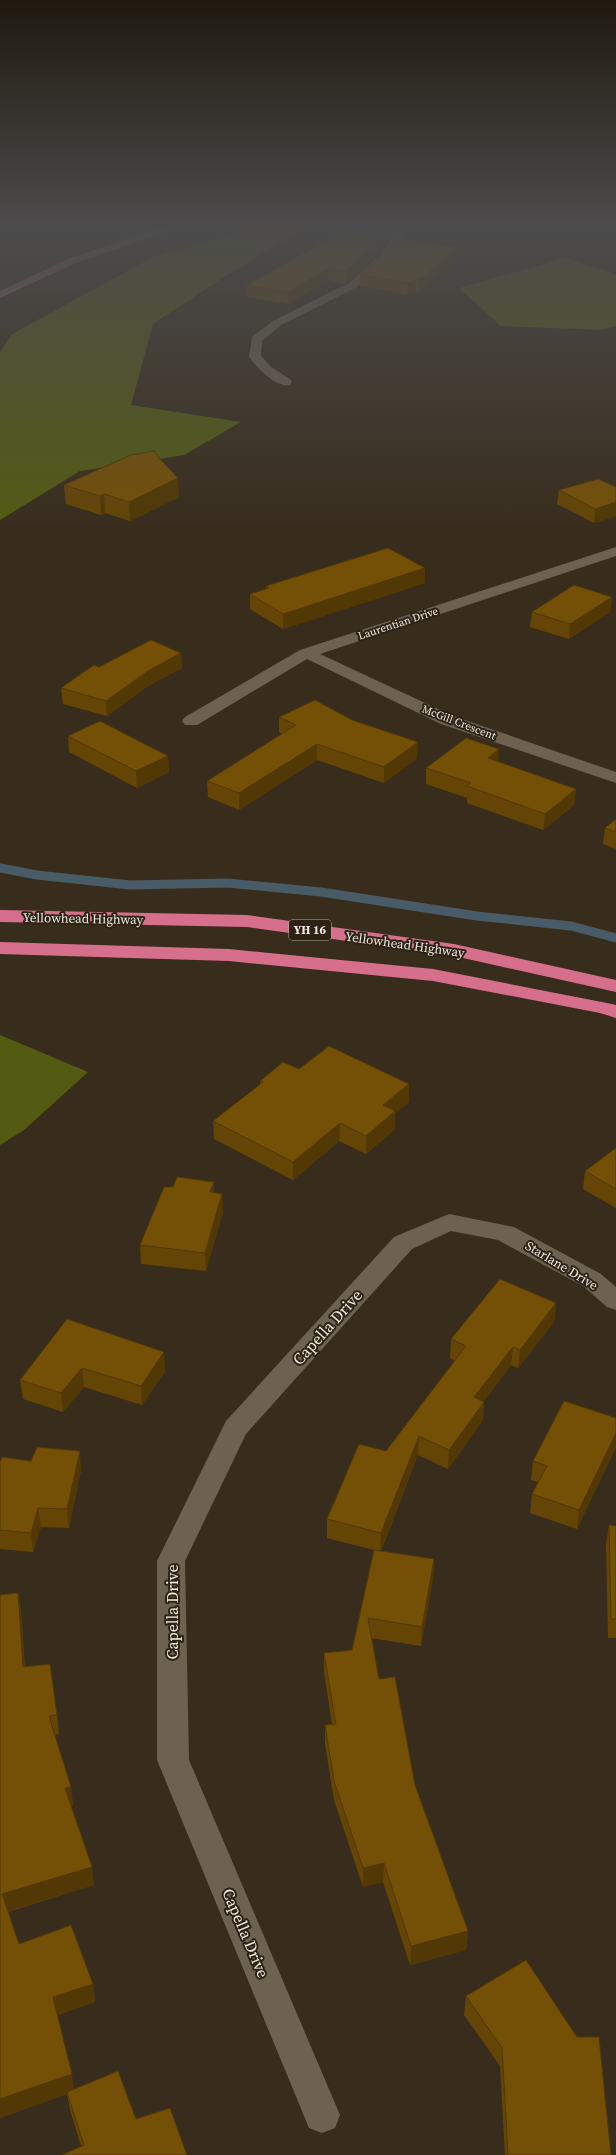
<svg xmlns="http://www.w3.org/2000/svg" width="616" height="2155" font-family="'Source Serif 4',serif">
<rect width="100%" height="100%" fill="#382d1d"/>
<g fill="#535b13">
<polygon points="255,228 304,228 224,277 153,324 131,405 241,422 184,455 80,471 0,520 0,352 12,334 155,256"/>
<polygon points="565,258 616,274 616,326 600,330 501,326 459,288"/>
<polygon points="0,1035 88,1072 24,1130 0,1145"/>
</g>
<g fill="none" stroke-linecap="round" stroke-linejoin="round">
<polyline stroke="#485b66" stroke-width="9" points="0,868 37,875 130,885 227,883 321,892 477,916 571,926 616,938"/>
<g fill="#6d6250" fill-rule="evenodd">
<path d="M 397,228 L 409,228 L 403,234 L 391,258 L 357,287 L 281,325 L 262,341 L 261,356 L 271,367 L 290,379 L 292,382 L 290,385 C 276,388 257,368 249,357 L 252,337 L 273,321 L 349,283 L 382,254 Z"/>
<polygon points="616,547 616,556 320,654 453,716 616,772 616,783 441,724 307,659 197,725 185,725 182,721 185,717 300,650"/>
<polygon points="449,1214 514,1227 601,1274 616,1287 616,1310 607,1307 583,1286 498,1240 451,1231 412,1249 246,1434 185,1561 189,1760 340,2115 335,2128 322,2133 309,2128 157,1760 157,1561 226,1421 394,1237"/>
</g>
<polygon fill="#8c6662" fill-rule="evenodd" points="160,228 177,228 76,263 0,298 0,291 68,259"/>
<g fill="#d66f8c" fill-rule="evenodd">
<polygon points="0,910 247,915 454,944 616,980 616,992 454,956 247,927 0,922"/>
<polygon points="0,942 229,949 433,969 612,1004 616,1005 616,1018 600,1013 433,981 229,961 0,954"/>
</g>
</g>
<g fill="#644505">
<polygon points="476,228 500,228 491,232"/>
<polygon points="383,249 348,282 345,284 328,280 288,304 247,297 247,285"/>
<polygon points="457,259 419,291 415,291 407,295 360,286 360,275"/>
<polygon points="158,457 179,497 130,521 105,513 101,515 66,504 64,485"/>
<polygon points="616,487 616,516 594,523 557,504 559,490"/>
<polygon points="425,568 425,583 283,629 250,609 250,594 266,589 266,586"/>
<polygon points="612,597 610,612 569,639 530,627 532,612"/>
<polygon points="181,653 182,668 148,686 107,716 63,704 61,688 99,667"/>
<polygon points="279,717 417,758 384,783 317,760 239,810 208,797 207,781 282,734 279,732"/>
<polygon points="68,736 168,756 169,772 137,788 69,752"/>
<polygon points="498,762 576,789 574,805 543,830 467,803 467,798 426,784 426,768"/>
<polygon points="616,819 616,849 603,844 605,828"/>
<polygon points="299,1069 409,1084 409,1102 395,1113 395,1129 366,1154 339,1141 293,1180 214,1139 213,1121 260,1085 260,1081"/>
<polygon points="616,1148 616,1208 583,1189 585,1171"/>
<polygon points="214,1182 214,1193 222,1194 223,1212 206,1271 141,1264 140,1245 173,1187"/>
<polygon points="556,1303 554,1322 518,1368 511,1365 484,1401 483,1420 448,1469 418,1455 381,1551 434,1559 433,1578 421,1646 371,1638 379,1679 415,1785 468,1931 466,1950 410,1965 383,1882 363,1887 334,1800 325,1744 325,1725 332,1724 324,1672 324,1653 352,1650 374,1550 327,1538 327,1519 386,1451 455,1361 450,1358 451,1339"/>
<polygon points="164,1352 165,1371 142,1405 84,1387 63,1412 23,1399 20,1380"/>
<polygon points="616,1433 616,1447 577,1529 530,1513 532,1494 538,1482 531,1480 533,1461"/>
<polygon points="0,1462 81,1470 69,1528 41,1527 33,1552 0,1549"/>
<polygon points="609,1525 616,1526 616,1638 608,1638 606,1544"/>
<polygon points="18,1593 21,1612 25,1667 57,1715 59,1734 55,1735 71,1787 73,1806 71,1806 94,1885 8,1912 19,1944 93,1984 95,2002 57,2015 74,2089 136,2119 81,2146 70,2110 67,2094 0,2118 0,1595"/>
<polygon points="466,1996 611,2155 505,2155 500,2066 464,2015"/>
</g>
<g fill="#513804">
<polygon points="492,228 500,228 491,232"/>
<polygon points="383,238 383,249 348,282 345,284 345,272"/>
<polygon points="457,247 457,259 419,291 419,280"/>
<polygon points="328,269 328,280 288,304 288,292"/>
<polygon points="416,279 415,291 407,295 408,283"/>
<polygon points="178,478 179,497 130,521 129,502"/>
<polygon points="104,494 105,513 101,515 100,496"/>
<polygon points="616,502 616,516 594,523 595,509"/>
<polygon points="425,568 425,583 283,629 283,614"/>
<polygon points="612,597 610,612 569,639 570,624"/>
<polygon points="181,653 182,668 148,686 107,716 106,701 148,671"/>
<polygon points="418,742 417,758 384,783 384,767"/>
<polygon points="317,744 317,760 239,810 239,793"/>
<polygon points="499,749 498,765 488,758"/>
<polygon points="168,756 169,772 137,788 136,771"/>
<polygon points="576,789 574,805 543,830 545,814"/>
<polygon points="409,1084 409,1102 395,1113 395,1129 366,1154 366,1136 383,1105"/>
<polygon points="340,1123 339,1141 293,1180 293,1162"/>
<polygon points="214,1182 214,1201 210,1192"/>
<polygon points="222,1194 223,1212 206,1271 205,1253"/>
<polygon points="556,1303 554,1322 518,1368 520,1350"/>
<polygon points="513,1347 511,1365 472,1416 474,1397"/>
<polygon points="164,1352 165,1371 142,1405 141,1386"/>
<polygon points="82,1368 84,1387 63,1412 61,1393"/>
<polygon points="484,1402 483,1420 448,1469 449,1450"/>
<polygon points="616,1433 616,1447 577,1529 579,1510"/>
<polygon points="419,1436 418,1455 380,1552 381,1533"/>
<polygon points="80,1451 81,1470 69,1528 67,1509"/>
<polygon points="38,1508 41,1527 33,1552 31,1533"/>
<polygon points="434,1559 433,1578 421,1646 422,1627"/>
<polygon points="18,1593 21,1612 26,1686 23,1667"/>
<polygon points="71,1787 73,1806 68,1807 65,1788"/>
<polygon points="384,1863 383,1882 363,1887 363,1868"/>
<polygon points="92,1867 94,1885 5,1912 2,1894"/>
<polygon points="468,1931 466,1950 410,1965 411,1946"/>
<polygon points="93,1984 95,2002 55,2016 53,1997"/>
<polygon points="72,2074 74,2092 67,2092 67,2094 0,2118 0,2099"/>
</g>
<g fill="#745006" stroke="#513804">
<polygon points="342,232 383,238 348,270 345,272 328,269 288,292 247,285"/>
<polygon points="397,239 457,247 419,280 416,279 408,283 360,275 392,248"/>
<polygon points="155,451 158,457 178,478 129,502 104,494 100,496 64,485 131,455"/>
<polygon points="598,479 616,487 616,502 595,509 559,490"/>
<polygon points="388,548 425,568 283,614 250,594 269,588 266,586"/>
<polygon points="574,585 612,597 570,624 532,612"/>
<polygon points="151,640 181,653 148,671 106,701 61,688 94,665 99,667"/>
<polygon points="315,700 352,720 418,742 384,767 317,744 239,793 207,781 296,725 279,717"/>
<polygon points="100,721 168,756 136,771 68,736"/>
<polygon points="466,738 499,749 488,758 576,789 545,814 467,786 471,783 426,768"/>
<polygon points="616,819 616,832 605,828"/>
<polygon points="329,1046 409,1084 383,1105 395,1111 366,1136 340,1123 293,1162 213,1121 263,1082 260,1081 283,1062 299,1069"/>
<polygon points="616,1148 616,1189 585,1171"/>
<polygon points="177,1177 214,1182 210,1192 222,1194 205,1253 140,1245 164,1187 173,1187"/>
<polygon points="500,1279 556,1303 520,1350 513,1347 474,1397 484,1402 449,1450 419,1436 381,1533 327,1519 359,1444 386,1451 466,1346 451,1339"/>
<polygon points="67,1319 164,1352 141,1386 82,1368 61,1393 20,1380"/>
<polygon points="564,1401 616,1418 616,1433 579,1510 532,1494 547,1466 533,1461"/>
<polygon points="37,1447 80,1451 67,1509 38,1508 31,1533 0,1530 0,1462 2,1457 31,1461"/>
<polygon points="609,1525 616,1526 616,1619 611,1619"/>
<polygon points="374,1550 434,1559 422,1627 368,1618 379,1679 395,1677 415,1785 468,1931 411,1946 384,1863 363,1868 334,1781 325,1725 336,1724 324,1653 352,1650"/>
<polygon points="18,1593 23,1667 50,1664 57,1715 49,1716 71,1787 65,1788 92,1867 2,1894 19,1944 71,1925 93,1984 53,1997 72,2074 0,2099 0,1595"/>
<polygon points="526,1960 577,2037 599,2037 611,2155 508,2155 502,2048 466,1996"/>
<polygon points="118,2071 136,2119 170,2108 187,2155 62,2155 84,2145 67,2092"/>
</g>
<linearGradient id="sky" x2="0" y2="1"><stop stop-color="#1f1910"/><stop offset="0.43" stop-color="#4d4c4c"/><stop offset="1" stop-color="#4d4c4c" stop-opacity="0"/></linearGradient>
<rect width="616" height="530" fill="url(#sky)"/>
<g text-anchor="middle" stroke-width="4" stroke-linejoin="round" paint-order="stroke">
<g font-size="11" fill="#efe9df" stroke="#2d2314">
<text transform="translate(398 623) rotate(-18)" y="4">Laurentian Drive</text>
<text transform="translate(459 722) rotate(21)" y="4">McGill Crescent</text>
</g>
<rect fill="#2d2314" stroke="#b5aea2" stroke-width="1" x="289" y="920" width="42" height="20" rx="3"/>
<g font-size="12" font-weight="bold" fill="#efe9df">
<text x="310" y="934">YH 16</text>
</g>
<g font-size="13" fill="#efe9df" stroke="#2d2314">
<text transform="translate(83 918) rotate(1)" y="5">Yellowhead Highway</text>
<text transform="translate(405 944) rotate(8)" y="5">Yellowhead Highway</text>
<text transform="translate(562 1265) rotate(31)" y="5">Starlane Drive</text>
</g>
<g font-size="16" fill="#efe9df" stroke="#2d2314">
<text transform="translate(327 1327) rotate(-48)" y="6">Capella Drive</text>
<text transform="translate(172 1612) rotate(-90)" y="6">Capella Drive</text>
<text transform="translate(246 1933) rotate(67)" y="6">Capella Drive</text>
</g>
</g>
</svg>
